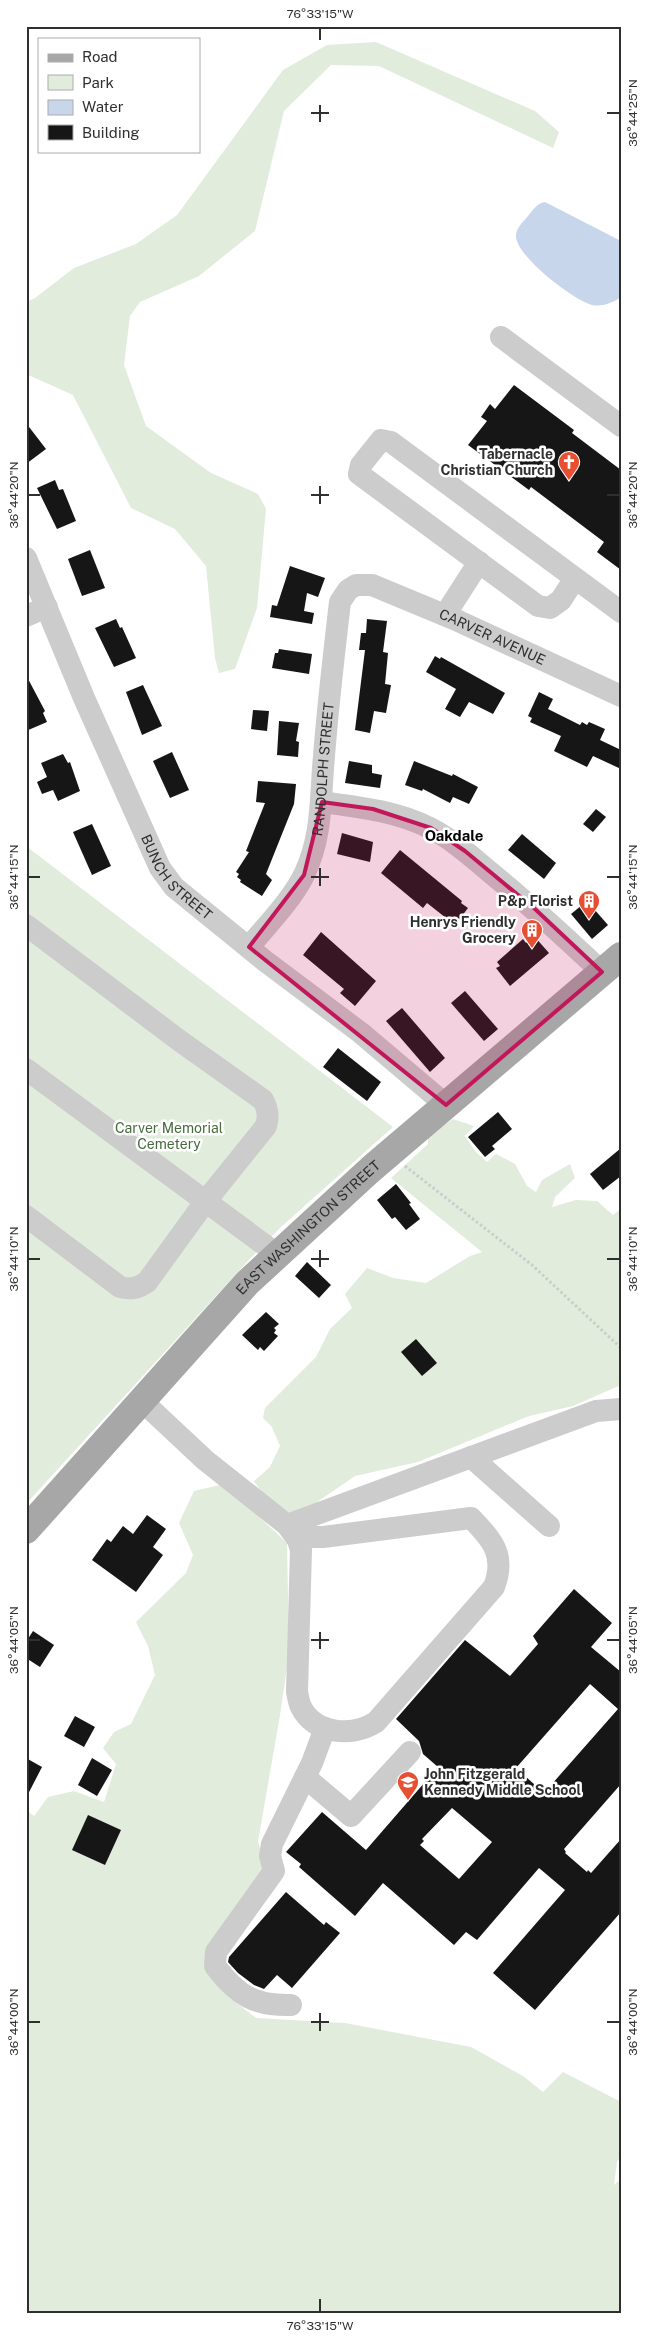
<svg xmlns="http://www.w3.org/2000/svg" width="647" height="2339" font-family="'Public Sans',sans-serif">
<rect width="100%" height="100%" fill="#fff"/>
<g fill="#e1ecdc">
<polygon points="376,42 535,111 559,132 553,148 379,66 331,65 284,111 255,231 199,276 140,302 130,316 124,365 146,426 211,473 258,494 266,509 257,608 235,669 219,673 215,658 206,566 175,529 131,508 73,395 26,374 26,302 35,298 74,268 136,244 177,215 283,70 327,45"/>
<polygon points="26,846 393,1127 281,1227 247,1262 26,1504"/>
<path d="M 453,1119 L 474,1126 L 465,1136 L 476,1152 L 487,1162 L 496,1154 L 515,1164 L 527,1186 L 536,1192 L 542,1180 L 570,1164 L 575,1178 L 555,1197 L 552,1207 L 576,1200 L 597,1201 L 613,1215 L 621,1209 L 621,1385 L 573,1406 L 529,1416 L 418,1462 L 355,1476 L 317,1502 L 312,1523 C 289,1514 267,1502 254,1481 L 270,1467 L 280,1446 L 272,1427 L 263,1418 L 265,1408 L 316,1357 L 330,1329 L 352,1308 L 345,1294 L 367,1268 L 393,1278 L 426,1283 L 470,1256 L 482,1252 L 391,1178 L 428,1144 L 428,1136 Z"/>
<polygon points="224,1484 287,1543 289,1653 280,1715 258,1842 271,1881 217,1957 219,1982 230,1998 256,2018 345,2023 471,2047 523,2076 543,2092 563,2072 621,2102 621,2155 617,2162 614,2185 621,2179 621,2313 26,2313 26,1810 34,1816 48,1797 74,1791 104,1802 116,1764 103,1748 114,1732 131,1724 155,1675 148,1646 136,1622 186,1573 193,1555 179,1523 194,1491"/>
</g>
<path fill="#c8d6ec" d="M 545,202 L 621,241 L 621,297 C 613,303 602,307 592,305 C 573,300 516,256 516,236 C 516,228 523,222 528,216 C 533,210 537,203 545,202 Z"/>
<g fill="#161616" fill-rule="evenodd">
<polygon points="514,385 574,430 572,433 621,470 621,570 597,552 604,542 531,487 529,490 468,445 487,421 481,417 490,404 495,409"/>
<polygon points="26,423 46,449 26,464"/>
<polygon points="55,480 59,490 63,489 76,521 57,529 37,488"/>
<polygon points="90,550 105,588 82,596 68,559"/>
<polygon points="290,566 325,578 318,597 307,593 304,611 314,613 312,624 270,617 272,605 277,606"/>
<polygon points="116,619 120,628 122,627 136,658 114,667 95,628"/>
<polygon points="367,619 387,621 383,652 388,653 385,684 391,685 386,713 374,711 370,733 355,730 365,650 359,650 361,633 366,633"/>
<polygon points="279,649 312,654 309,674 272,668 275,653 278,653"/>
<polygon points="435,656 440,659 441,657 505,693 493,714 469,702 460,717 445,709 456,689 426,672"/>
<polygon points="26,675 45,711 43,713 47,722 26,731"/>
<polygon points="143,685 162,726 142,735 126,692"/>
<polygon points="539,692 553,699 548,709 580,725 582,722 587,725 589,722 605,729 600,740 621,750 621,769 593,756 587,767 554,751 561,736 530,722 532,718 528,716"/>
<polygon points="253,710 269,711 267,731 251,729"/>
<polygon points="279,721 299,723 296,741 299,742 298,757 277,755"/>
<polygon points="172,752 189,790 170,798 153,761"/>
<polygon points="63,754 68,763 70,762 80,791 58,801 53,790 42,794 37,782 47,777 41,763"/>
<polygon points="349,761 372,765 372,773 382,775 380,788 345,783"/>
<polygon points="414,761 452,776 453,774 478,787 469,804 453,797 450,803 423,789 422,791 405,785"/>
<polygon points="258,781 296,784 294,804 266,874 272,880 262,896 240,882 241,880 237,877 239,874 236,872 249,852 246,851 265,803 256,802"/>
<polygon points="596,809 606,817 593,832 583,824"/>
<polygon points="92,824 111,866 92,875 73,832"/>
<polygon points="342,833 373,842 370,862 337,854"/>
<polygon points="522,834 556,863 544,879 508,850"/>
<polygon points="400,850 462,901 461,903 468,908 455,925 427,903 423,908 381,873"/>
<polygon points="587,901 608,925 592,939 571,914"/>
<polygon points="321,932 376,981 355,1006 340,993 344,989 303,955"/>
<polygon points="534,936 549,953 510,986 496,968 500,966 497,962 523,939 526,943"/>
<polygon points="465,991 498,1029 484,1041 451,1003"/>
<polygon points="402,1008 445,1058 430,1072 386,1021"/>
<polygon points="338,1048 381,1082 367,1101 323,1067"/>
<polygon points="498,1112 512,1129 492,1146 495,1149 485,1157 468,1137"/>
<polygon points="621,1148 621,1176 603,1190 590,1174"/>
<polygon points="396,1184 411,1203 409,1204 420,1219 406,1230 395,1217 392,1219 377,1200"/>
<polygon points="307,1262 331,1285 319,1298 295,1276"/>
<polygon points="266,1312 279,1324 274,1328 276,1330 274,1333 278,1336 264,1351 260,1347 258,1350 242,1335"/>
<polygon points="416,1339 437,1363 422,1376 401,1352"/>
<polygon points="147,1515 166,1529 153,1547 163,1555 136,1592 92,1560 107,1539 111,1542 123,1526 133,1534"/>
<path d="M 574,1589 L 612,1623 L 591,1647 L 621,1672 L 621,1784 L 564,1849 L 566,1852 L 565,1853 L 587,1872 L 588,1870 L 591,1873 L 621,1839 L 621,1912 L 535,2010 L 493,1973 L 565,1890 L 539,1868 L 477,1940 L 466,1932 L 454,1945 L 383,1883 L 355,1916 L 299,1867 L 301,1864 L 286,1852 L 322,1812 L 366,1850 L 438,1767 L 423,1754 L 419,1741 L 396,1719 L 465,1640 L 510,1676 L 538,1644 L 533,1636 ZM 590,1684 L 618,1709 L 544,1793 L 516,1768 ZM 452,1808 L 492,1842 L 459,1879 L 420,1845 L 424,1841 L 422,1839 Z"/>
<polygon points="33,1631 54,1645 40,1667 26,1658 26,1642"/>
<polygon points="75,1716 95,1727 84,1747 64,1736"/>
<polygon points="26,1758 42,1767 26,1798"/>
<polygon points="92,1758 112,1770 97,1796 78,1785"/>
<polygon points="88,1815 121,1830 105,1865 72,1850"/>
<polygon points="286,1892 324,1925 326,1922 340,1933 292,1988 277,1975 264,1989 254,1985 238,1973 228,1962 229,1957"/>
</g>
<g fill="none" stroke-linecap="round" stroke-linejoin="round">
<polyline stroke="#ccc" stroke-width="3" stroke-dasharray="2.5 2.5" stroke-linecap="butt" points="405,1166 532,1265 621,1348"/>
<g stroke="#ccc" stroke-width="22">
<polyline points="501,337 621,426"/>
<path id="s1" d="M 26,558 L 84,698 L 160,868 L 174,887 L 265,961 L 361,1033 L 446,1105"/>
<polyline points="575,578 561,600 550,608 538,606 359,474 361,465 381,440 391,442 621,612"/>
<polyline points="445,615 479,562"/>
<polyline points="26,616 47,607"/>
<path d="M 322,802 C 359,807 396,811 430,828 C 452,839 472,857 491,873 C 530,905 566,938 602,972"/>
<path d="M 26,925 L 180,1041 L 263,1100 C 268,1109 269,1116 266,1126 L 205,1202 L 147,1282 C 138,1288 131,1290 120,1287 L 26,1216"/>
<path id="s2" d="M 249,947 C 267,925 291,901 304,875 C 323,835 320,798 324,756 C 328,705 334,653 340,602 L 348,590 L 356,585 L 372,585 L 454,619 L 621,696"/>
<polyline points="26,1069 277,1254"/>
<path d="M 143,1402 L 205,1460 L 287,1525 L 298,1540 L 301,1550 L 297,1692 C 298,1697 299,1703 301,1707 C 315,1735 353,1737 376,1722 L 494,1587 C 506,1556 493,1540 471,1518 L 323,1537 L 309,1537 L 287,1525"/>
<polyline points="471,1457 549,1526"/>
<polyline points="287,1525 596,1411 621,1409"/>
<polyline points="305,1777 351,1816 410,1752"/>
<path d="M 291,2005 C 254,2006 237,1995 215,1966 L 216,1952 L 274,1871 L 270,1856 L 272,1844 L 312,1763 L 325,1728"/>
</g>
<path stroke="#a7a7a7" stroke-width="28" id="s3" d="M 26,1530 L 247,1283 L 371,1169 L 621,956"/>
</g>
<path fill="#c2185b" fill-opacity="0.2" stroke="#c2185b" stroke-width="4" stroke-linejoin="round" d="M 322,802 L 373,809 L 431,828 L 465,851 L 535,909 L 602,972 L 446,1105 L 249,947 L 304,875 Z"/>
<path fill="none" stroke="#2f2f2f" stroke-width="2" d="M 320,28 L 320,40M 320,105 L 320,122M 311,113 L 329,113M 607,113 L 620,113M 320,486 L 320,504M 28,495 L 40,495M 311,495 L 329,495M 607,495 L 620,495M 320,868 L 320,886M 28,877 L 40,877M 311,877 L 329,877M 607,877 L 620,877M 320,1250 L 320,1267M 28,1259 L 40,1259M 311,1259 L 329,1259M 607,1259 L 620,1259M 320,1632 L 320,1649M 28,1640 L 40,1640M 311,1640 L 329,1640M 607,1640 L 620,1640M 320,2013 L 320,2031M 28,2022 L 40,2022M 311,2022 L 329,2022M 607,2022 L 620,2022M 320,2299 L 320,2312"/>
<defs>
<g id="church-pin" transform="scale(1.125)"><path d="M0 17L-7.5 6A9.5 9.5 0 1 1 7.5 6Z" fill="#e64f31" stroke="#fff"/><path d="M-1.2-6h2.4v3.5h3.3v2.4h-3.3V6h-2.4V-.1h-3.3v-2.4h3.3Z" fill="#fff"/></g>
<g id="building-pin" transform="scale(1.125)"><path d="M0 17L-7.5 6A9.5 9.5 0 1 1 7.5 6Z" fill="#e64f31" stroke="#fff"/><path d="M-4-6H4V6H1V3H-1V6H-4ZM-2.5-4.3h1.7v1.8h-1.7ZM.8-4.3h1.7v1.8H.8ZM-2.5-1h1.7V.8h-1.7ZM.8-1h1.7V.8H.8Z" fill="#fff"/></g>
<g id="school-pin" transform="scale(1.125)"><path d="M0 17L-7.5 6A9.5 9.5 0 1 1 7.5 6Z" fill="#e64f31" stroke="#fff"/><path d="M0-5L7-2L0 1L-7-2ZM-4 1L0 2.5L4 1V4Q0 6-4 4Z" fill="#fff"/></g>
</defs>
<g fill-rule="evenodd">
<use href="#church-pin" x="569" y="462"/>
<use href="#building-pin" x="589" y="901"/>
<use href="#building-pin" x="532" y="930"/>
<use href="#school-pin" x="408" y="1782"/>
</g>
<g text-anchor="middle" stroke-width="5" stroke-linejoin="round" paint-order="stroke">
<g font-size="14" font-weight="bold" fill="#2f2f2f" stroke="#fff" text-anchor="end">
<text x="553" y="459">Tabernacle<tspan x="553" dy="16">Christian Church</tspan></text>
<text x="573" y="906">P&amp;p Florist</text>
<text x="516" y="927">Henrys Friendly<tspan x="516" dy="16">Grocery</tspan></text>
<text x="424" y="1779" text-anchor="start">John Fitzgerald<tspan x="424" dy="16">Kennedy Middle School</tspan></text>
</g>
<g font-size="14" fill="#2f2f2f" stroke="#fff">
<text dy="5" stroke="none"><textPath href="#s2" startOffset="538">CARVER AVENUE</textPath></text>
<text dy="5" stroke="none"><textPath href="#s2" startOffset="199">RANDOLPH STREET</textPath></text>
<text dy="5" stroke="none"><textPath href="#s1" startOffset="355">BUNCH STREET</textPath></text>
<text dy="5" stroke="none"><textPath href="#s3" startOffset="414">EAST WASHINGTON STREET</textPath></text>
</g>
<g font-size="14" fill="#466b3c" stroke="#fff">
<text x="169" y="1133">Carver Memorial<tspan x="169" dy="16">Cemetery</tspan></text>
</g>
<g font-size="15" font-weight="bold" fill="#000" stroke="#fff">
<text x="454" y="841">Oakdale</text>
</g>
</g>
<rect width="647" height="2339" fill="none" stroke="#ffffff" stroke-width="55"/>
<rect x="38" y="38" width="162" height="115" fill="#ffffff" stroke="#acacac"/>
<rect x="48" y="54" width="25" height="8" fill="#a7a7a7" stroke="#acacac"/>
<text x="82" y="62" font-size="15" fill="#2f2f2f">Road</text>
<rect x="48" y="75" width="25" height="15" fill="#e1ecdc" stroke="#acacac"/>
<text x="82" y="88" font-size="15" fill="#2f2f2f">Park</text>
<rect x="48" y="100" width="25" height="15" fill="#c8d6ec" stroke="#acacac"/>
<text x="82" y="112" font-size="15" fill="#2f2f2f">Water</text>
<rect x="48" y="125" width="25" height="15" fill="#161616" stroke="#acacac"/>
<text x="82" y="138" font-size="15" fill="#2f2f2f">Building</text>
<rect x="28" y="28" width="592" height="2284" fill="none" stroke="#2f2f2f" stroke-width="2"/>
<g font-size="12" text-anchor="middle" fill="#2f2f2f">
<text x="320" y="18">76°33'15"W</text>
<text transform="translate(633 113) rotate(-90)" y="4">36°44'25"N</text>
<text transform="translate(14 495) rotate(-90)" y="4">36°44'20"N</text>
<text transform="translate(633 495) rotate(-90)" y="4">36°44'20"N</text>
<text transform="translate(14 877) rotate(-90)" y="4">36°44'15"N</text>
<text transform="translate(633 877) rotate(-90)" y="4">36°44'15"N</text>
<text transform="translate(14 1259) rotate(-90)" y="4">36°44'10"N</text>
<text transform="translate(633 1259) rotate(-90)" y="4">36°44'10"N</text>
<text transform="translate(14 1640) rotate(-90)" y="4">36°44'05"N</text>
<text transform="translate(633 1640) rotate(-90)" y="4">36°44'05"N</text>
<text transform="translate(14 2022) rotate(-90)" y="4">36°44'00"N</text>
<text transform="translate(633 2022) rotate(-90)" y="4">36°44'00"N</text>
<text x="320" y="2330">76°33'15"W</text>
</g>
</svg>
